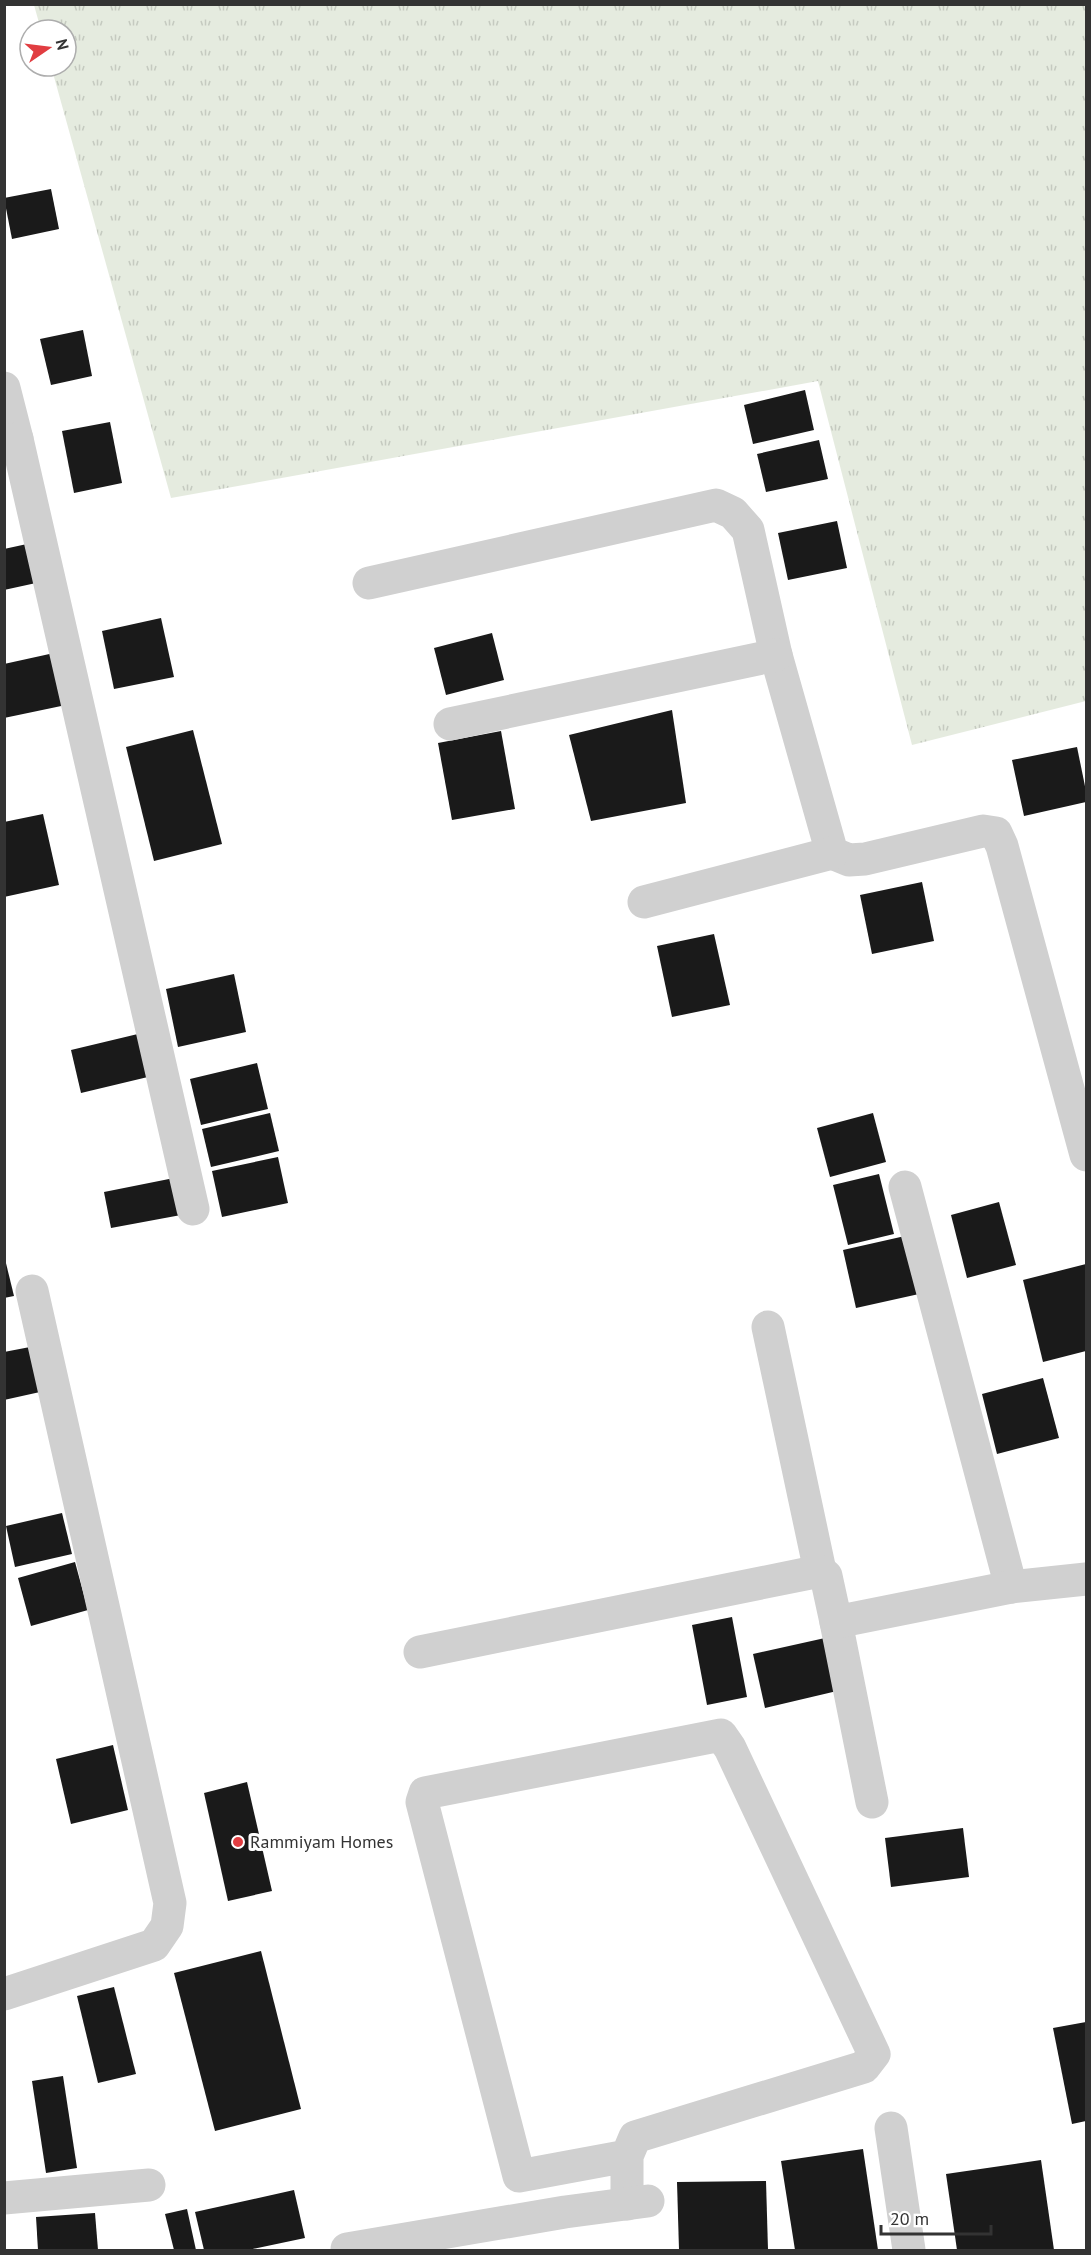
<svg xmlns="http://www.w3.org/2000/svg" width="1091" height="2255" font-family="'PT Sans',sans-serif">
<defs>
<pattern id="grass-tufts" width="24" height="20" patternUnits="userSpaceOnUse" patternTransform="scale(1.5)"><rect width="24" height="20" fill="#e5ebdf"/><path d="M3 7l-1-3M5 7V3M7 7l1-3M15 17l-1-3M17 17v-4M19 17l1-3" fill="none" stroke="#c5cac0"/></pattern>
</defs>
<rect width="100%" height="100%" fill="#fff"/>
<polygon fill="url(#grass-tufts)" points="34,5 1086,5 1086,701 912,745 818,381 171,498 51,66 66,66 66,30 41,30"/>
<g fill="#1a1a1a">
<polygon points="51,189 59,229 12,239 4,198"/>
<polygon points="83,330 92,376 51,385 40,339"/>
<polygon points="805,390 814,430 753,444 744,405"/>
<polygon points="110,422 122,483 74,493 62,431"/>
<polygon points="819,440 828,479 766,492 757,454"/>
<polygon points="837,521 847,568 788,580 778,533"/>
<polygon points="27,544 36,583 4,590 4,549"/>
<polygon points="161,618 174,677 114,689 102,631"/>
<polygon points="492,633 504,680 446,695 434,648"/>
<polygon points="54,653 66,705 4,718 4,664"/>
<polygon points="672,710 686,803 591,821 569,735"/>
<polygon points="193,730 222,844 154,861 126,747"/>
<polygon points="501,731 515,809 452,820 438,743"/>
<polygon points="1077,747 1086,791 1086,802 1024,816 1012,760"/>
<polygon points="43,814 59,885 4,897 4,822"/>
<polygon points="922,882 934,941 872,954 860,895"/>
<polygon points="714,934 730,1005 672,1017 657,946"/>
<polygon points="234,974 246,1032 178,1047 166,989"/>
<polygon points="142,1033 152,1076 81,1093 71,1050"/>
<polygon points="257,1063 268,1109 201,1125 190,1079"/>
<polygon points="270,1113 279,1151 211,1167 202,1129"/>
<polygon points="873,1113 886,1162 830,1177 817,1128"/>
<polygon points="278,1157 288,1203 222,1217 212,1171"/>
<polygon points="879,1174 894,1234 848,1245 833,1185"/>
<polygon points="174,1178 181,1215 111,1228 104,1192"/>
<polygon points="999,1202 1016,1265 967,1278 951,1215"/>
<polygon points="905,1236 919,1294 856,1308 843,1250"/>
<polygon points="4,1255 14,1296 4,1298"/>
<polygon points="1086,1264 1086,1351 1043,1362 1023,1280"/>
<polygon points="30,1347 40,1392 4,1400 4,1352"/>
<polygon points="1043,1378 1059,1438 997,1454 982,1394"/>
<polygon points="62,1513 72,1554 15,1567 6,1526"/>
<polygon points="75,1562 88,1610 31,1626 18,1578"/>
<polygon points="732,1617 747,1697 707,1705 692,1625"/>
<polygon points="825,1638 837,1691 765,1708 753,1654"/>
<polygon points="113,1745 128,1810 71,1824 56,1759"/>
<polygon points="247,1782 272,1891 228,1901 204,1793"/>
<polygon points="963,1828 969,1877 891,1887 885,1838"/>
<polygon points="261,1951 301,2109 215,2131 174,1973"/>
<polygon points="114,1987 136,2074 98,2083 77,1996"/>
<polygon points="1086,2022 1086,2121 1072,2124 1053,2028"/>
<polygon points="63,2076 77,2168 46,2173 32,2081"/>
<polygon points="863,2149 878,2250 795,2250 781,2161"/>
<polygon points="1041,2160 1054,2250 957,2250 946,2174"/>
<polygon points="766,2181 768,2250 679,2250 677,2182"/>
<polygon points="294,2190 305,2238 248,2250 204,2250 195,2212"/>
<polygon points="187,2209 196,2250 174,2250 165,2214"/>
<polygon points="95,2213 98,2250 38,2250 36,2217"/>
</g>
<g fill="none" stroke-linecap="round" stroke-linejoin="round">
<g stroke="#d0d0d0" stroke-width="33">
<polyline points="4,388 17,439"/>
<polyline points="4,441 17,439 193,1209"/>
<polyline points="369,583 716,505 733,513 748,530 776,655 832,853 849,860 865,859 983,831 996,833 1002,846 1086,1155"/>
<polyline points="450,724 776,655"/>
<polyline points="644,902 832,853"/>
<polyline points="905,1187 1011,1587"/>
<polyline points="768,1327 820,1571"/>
<polyline points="836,1622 872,1802"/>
<polyline points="420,1652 820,1571 826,1576 836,1622 1011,1587 1086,1579"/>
<polyline points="4,1994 154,1945 167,1926 170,1903 32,1291"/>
<polyline points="891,2128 909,2250"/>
<polyline points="627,2156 519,2176 422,1802 425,1793 721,1735 730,1748 874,2054 864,2067 635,2137 627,2156 627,2204"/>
<polyline points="4,2198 149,2185"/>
<polyline points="347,2250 347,2249 565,2212 648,2201"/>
</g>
</g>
<circle fill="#e13d41" stroke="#fff" stroke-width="2" cx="238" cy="1842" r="6"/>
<g text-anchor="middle" stroke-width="6" stroke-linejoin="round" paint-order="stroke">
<g font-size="18" fill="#333" stroke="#fff" text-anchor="start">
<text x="250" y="1848">Rammiyam Homes</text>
</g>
</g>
<rect width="1091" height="2255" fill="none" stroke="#333333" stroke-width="12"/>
<g transform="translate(48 48) rotate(76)"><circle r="28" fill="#ffffff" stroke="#adadad" stroke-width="1.5"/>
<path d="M0-4.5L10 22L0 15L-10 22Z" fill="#e13d41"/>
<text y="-9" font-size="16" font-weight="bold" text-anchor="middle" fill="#333333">N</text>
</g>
<path d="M881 2225v9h110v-9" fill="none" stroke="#333333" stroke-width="3"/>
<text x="890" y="2225" font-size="18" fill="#333333" stroke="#ffffff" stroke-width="4.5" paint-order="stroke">20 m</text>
</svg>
